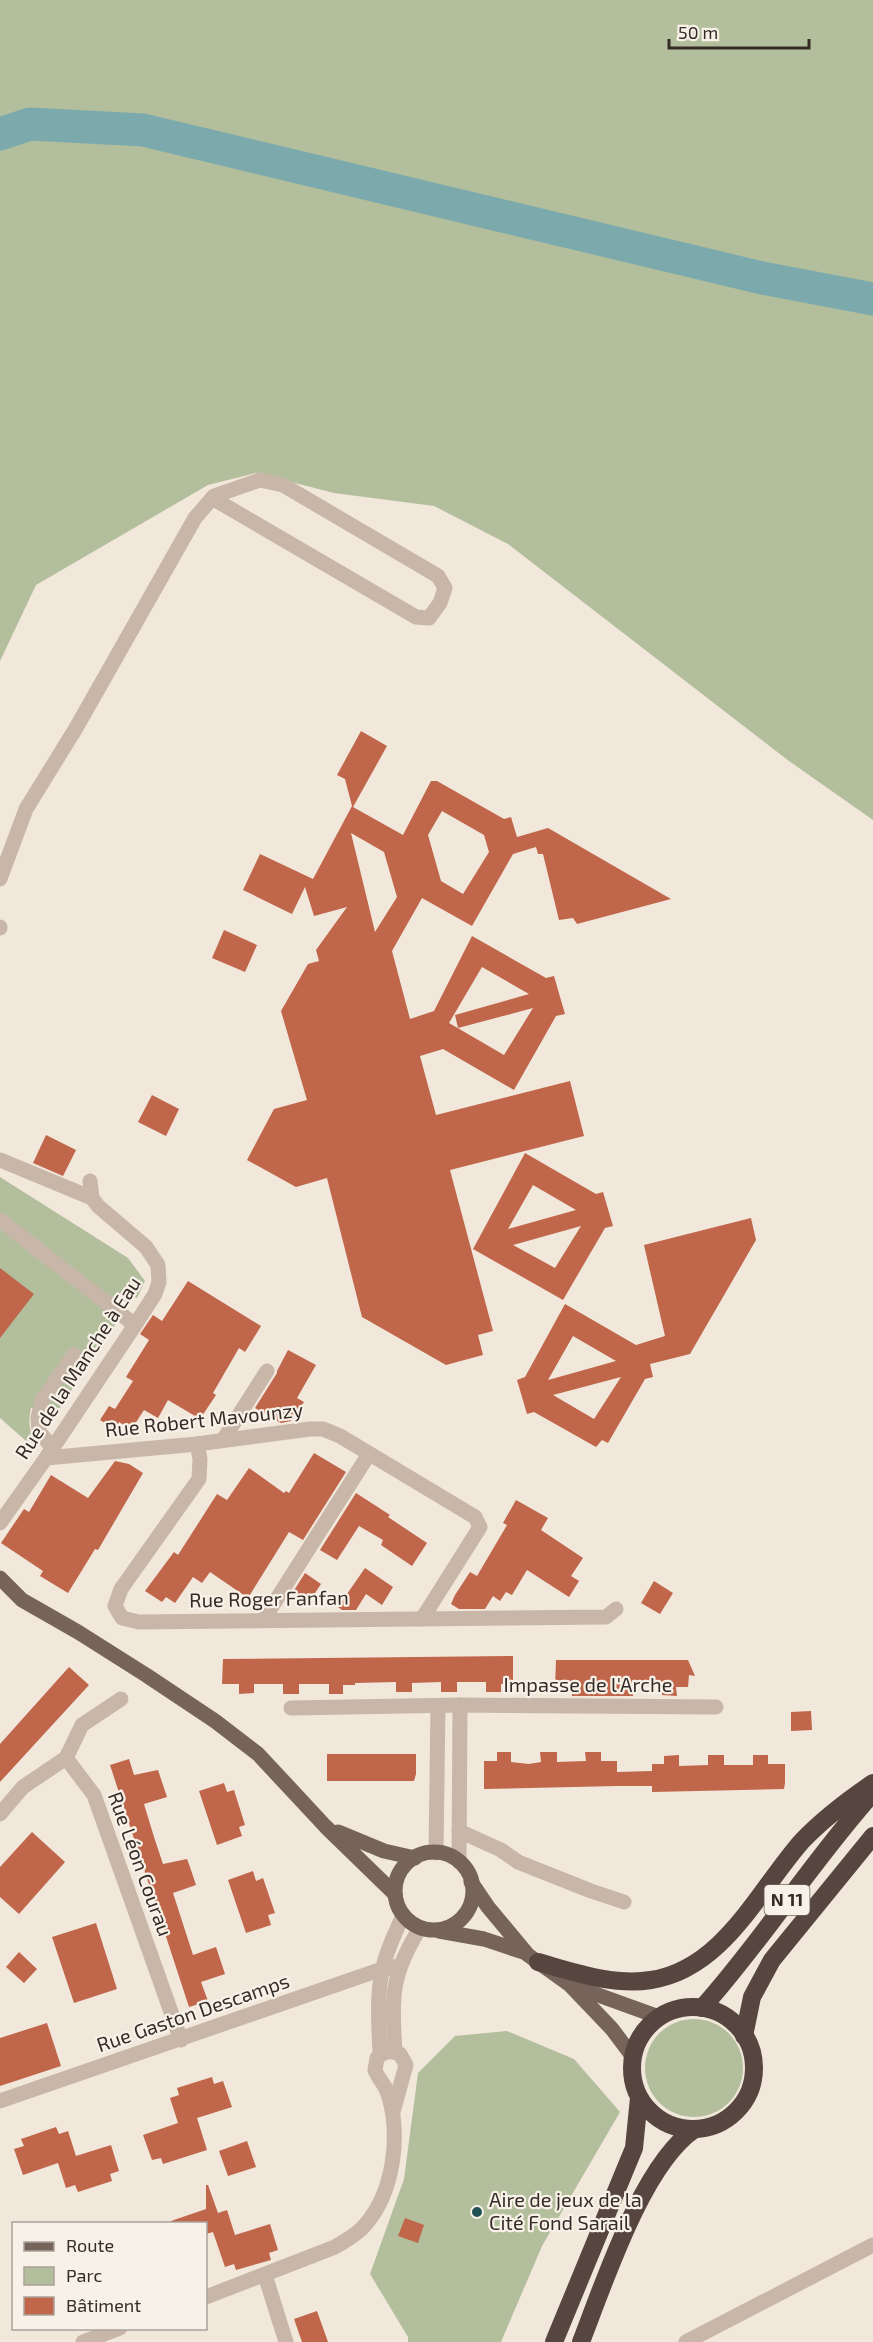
<svg xmlns="http://www.w3.org/2000/svg" width="873" height="2342" font-family="'Exo 2',sans-serif">
<rect width="100%" height="100%" fill="#f1e7db"/>
<g fill="#b3bf9c">
<polygon points="0,0 873,0 873,820 789,761 508,544 434,506 334,493 256,473 208,485 36,585 0,661"/>
<path d="M 0,1177 L 128,1258 L 145,1281 L 137,1298 L 133,1296 L 126,1303 L 119,1298 L 108,1311 L 117,1322 L 49,1424 L 47,1423 L 48,1409 L 31,1408 C 28,1422 29,1431 36,1443 L 34,1448 L 0,1418 Z"/>
<circle cx="694" cy="2068" r="49"/>
<polygon points="507,2031 574,2059 620,2112 542,2246 501,2342 408,2342 408,2337 370,2274 404,2179 418,2073 455,2036"/>
</g>
<g fill="none" stroke-linecap="round" stroke-linejoin="round">
<polyline stroke="#7caaac" stroke-width="33" points="0,134 30,124 143,130 762,278 873,299"/>
</g>
<g fill="#c0664a" fill-rule="evenodd">
<path d="M 361,731 L 387,746 L 353,807 L 403,835 L 431,781 L 437,781 L 504,819 L 511,817 L 517,837 L 548,828 L 671,899 L 577,924 L 573,918 L 559,920 L 543,854 L 538,854 L 536,847 L 513,854 L 472,926 L 422,898 L 392,951 L 410,1019 L 434,1011 L 472,936 L 546,978 L 554,976 L 565,1014 L 556,1016 L 514,1090 L 443,1049 L 420,1056 L 436,1115 L 570,1081 L 584,1136 L 450,1170 L 493,1331 L 478,1335 L 483,1355 L 446,1365 L 362,1317 L 327,1178 L 296,1187 L 247,1160 L 274,1109 L 307,1100 L 281,1011 L 308,964 L 319,961 L 316,950 L 347,907 L 314,916 L 305,887 L 292,914 L 243,890 L 260,854 L 313,879 L 352,806 L 345,779 L 337,775 ZM 442,811 L 484,835 L 489,852 L 463,894 L 441,881 L 428,835 ZM 351,833 L 384,852 L 397,897 L 375,932 ZM 482,967 L 529,994 L 455,1015 L 458,1028 L 533,1008 L 504,1055 L 449,1023 Z"/>
<polygon points="224,930 257,945 245,972 212,958"/>
<polygon points="152,1095 179,1109 166,1136 138,1122"/>
<polygon points="46,1135 76,1150 63,1176 33,1163"/>
<path d="M 525,1153 L 596,1194 L 603,1192 L 613,1226 L 605,1228 L 563,1300 L 473,1249 ZM 533,1185 L 576,1210 L 508,1229 ZM 581,1226 L 555,1268 L 513,1245 Z"/>
<path d="M 751,1218 L 756,1240 L 690,1354 L 650,1364 L 653,1377 L 645,1379 L 608,1443 L 602,1440 L 596,1447 L 534,1412 L 527,1414 L 517,1380 L 525,1377 L 565,1304 L 636,1345 L 665,1336 L 644,1245 ZM 573,1336 L 616,1361 L 548,1380 ZM 621,1377 L 594,1419 L 553,1395 Z"/>
<polygon points="0,1268 34,1294 0,1338"/>
<polygon points="188,1281 261,1326 245,1352 239,1348 213,1393 216,1395 200,1419 168,1400 158,1418 144,1410 131,1430 119,1422 115,1429 100,1420 109,1406 115,1409 133,1381 126,1377 149,1340 140,1334 153,1315 162,1321"/>
<polygon points="288,1350 316,1365 297,1398 304,1402 291,1421 281,1423 255,1408 277,1373 277,1371"/>
<polygon points="314,1453 346,1472 303,1540 289,1532 248,1598 210,1572 202,1583 193,1577 175,1603 166,1597 162,1602 145,1591 174,1552 178,1555 217,1494 227,1500 249,1468 284,1493 286,1491 289,1493"/>
<polygon points="115,1461 129,1464 143,1473 98,1550 95,1549 68,1593 40,1576 43,1571 1,1543 24,1509 29,1512 51,1475 88,1498"/>
<polygon points="356,1493 390,1515 388,1517 427,1543 412,1566 381,1545 383,1540 359,1526 337,1560 320,1550"/>
<polygon points="516,1500 548,1518 541,1530 583,1558 571,1576 579,1581 569,1597 527,1570 512,1595 506,1592 500,1601 493,1596 485,1609 459,1609 451,1604 455,1595 470,1572 477,1576 507,1525 503,1523"/>
<polygon points="365,1568 393,1587 382,1605 366,1594 356,1610 342,1610 338,1607"/>
<polygon points="305,1573 321,1584 309,1602 293,1592"/>
<polygon points="654,1581 673,1593 660,1614 641,1603"/>
<polygon points="513,1656 513,1683 501,1684 501,1692 486,1692 486,1682 457,1682 457,1692 441,1692 441,1682 412,1683 412,1692 396,1692 396,1682 355,1683 355,1685 343,1685 343,1694 329,1694 329,1684 299,1684 299,1694 283,1694 283,1684 254,1684 254,1693 239,1694 239,1684 222,1684 223,1659"/>
<polygon points="556,1660 688,1660 695,1676 689,1675 688,1687 676,1687 677,1696 662,1695 661,1685 633,1686 633,1696 572,1696 572,1686 555,1687"/>
<polygon points="69,1667 89,1685 0,1782 0,1744"/>
<polygon points="811,1711 812,1730 791,1731 791,1712"/>
<polygon points="497,1752 511,1752 511,1762 529,1764 541,1762 540,1752 557,1752 557,1762 586,1761 585,1752 601,1752 601,1761 617,1761 617,1772 652,1771 652,1764 664,1764 664,1756 679,1755 679,1766 708,1765 708,1755 724,1755 724,1765 753,1765 753,1755 768,1755 768,1764 785,1764 785,1783 784,1789 652,1792 652,1786 617,1786 484,1789 484,1761 497,1761"/>
<polygon points="327,1754 416,1754 416,1774 414,1781 327,1781"/>
<polygon points="129,1759 134,1775 158,1770 167,1797 144,1804 154,1837 163,1864 187,1859 190,1867 196,1885 173,1893 193,1955 216,1947 225,1974 201,1982 208,2001 189,2007 110,1765"/>
<polygon points="224,1783 227,1792 234,1790 245,1825 239,1827 242,1836 217,1845 199,1791"/>
<polygon points="32,1832 65,1862 19,1914 0,1897 0,1867"/>
<polygon points="253,1871 256,1881 263,1878 275,1913 268,1915 271,1925 246,1933 228,1880"/>
<polygon points="96,1923 117,1989 74,2003 52,1937"/>
<polygon points="19,1952 37,1969 24,1983 6,1967"/>
<polygon points="47,2023 61,2066 0,2086 0,2038"/>
<polygon points="212,2077 214,2084 223,2081 232,2107 197,2118 207,2150 163,2164 161,2158 152,2160 143,2135 178,2123 170,2098 179,2095 177,2088"/>
<polygon points="56,2127 59,2134 68,2131 76,2156 111,2145 119,2171 110,2174 112,2181 78,2192 75,2185 66,2188 58,2163 23,2175 14,2149 24,2146 21,2139"/>
<polygon points="247,2141 256,2167 228,2176 219,2151"/>
<polygon points="206,2185 208,2185 218,2213 227,2210 235,2235 270,2224 278,2250 269,2253 271,2260 236,2270 234,2264 225,2267 213,2232 206,2234 206,2223 171,2223 171,2221 206,2209"/>
<polygon points="405,2218 424,2225 418,2243 398,2236"/>
<polygon points="317,2311 328,2342 302,2342 294,2319"/>
</g>
<g fill="none" stroke-linecap="round" stroke-linejoin="round">
<g stroke="#c8b7a8" stroke-width="15">
<polyline points="0,879 26,809 76,728 195,518 214,496 260,480 283,485 438,576 445,588 440,603 429,618 416,617 212,498"/>
<polyline points="0,927 0,928"/>
<polyline points="0,1160 92,1198"/>
<polyline points="0,1220 135,1325"/>
<polyline points="223,1440 267,1371"/>
<polyline points="197,1444 200,1459 199,1479 121,1589 115,1606 122,1618 139,1622 606,1617 616,1609"/>
<polyline points="53,1448 39,1432 38,1418 42,1400 74,1355"/>
<polyline points="46,1458 197,1444 310,1429 323,1429 340,1436 475,1517 480,1527 422,1619"/>
<polyline points="0,1523 46,1458 135,1325 155,1294 159,1282 158,1265 146,1247 98,1206 92,1198 90,1181"/>
<polyline points="264,1619 369,1454"/>
<polyline points="291,1708 460,1705 716,1707"/>
<polyline points="66,1758 94,1795 181,2040"/>
<polyline points="66,1758 82,1725 121,1699"/>
<polyline points="0,1814 23,1787 66,1758"/>
<polyline points="459,1831 501,1850 518,1862 591,1891 624,1902"/>
<polyline points="436,1853 438,1706"/>
<polyline points="459,1862 460,1705"/>
<path d="M 395,2052 C 392,1997 390,1976 420,1928"/>
<path d="M 380,2055 C 379,2026 376,1996 383,1967 C 387,1949 396,1932 403,1915"/>
<polyline points="0,2101 382,1969 400,1966"/>
<polyline points="265,2275 286,2342"/>
<path d="M 206,2297 L 335,2247 C 346,2240 357,2235 365,2225 C 394,2192 401,2135 388,2094 C 385,2084 378,2079 375,2070 L 377,2058 C 384,2051 391,2050 400,2054 L 406,2065 L 393,2112"/>
<polyline points="83,2342 120,2328"/>
<polyline points="686,2342 873,2245"/>
</g>
<g stroke="#76635a" stroke-width="15">
<polyline points="0,1578 22,1600 78,1632 146,1675 215,1721 258,1754 326,1827 395,1894"/>
<polyline points="338,1832 384,1851 415,1858"/>
<circle cx="434" cy="1891" r="39"/>
<polyline points="471,1882 488,1907 528,1955 570,1985 612,2029 633,2057"/>
<polyline points="439,1931 484,1939 523,1952"/>
<polyline points="576,1987 659,2017"/>
</g>
<g stroke="#56463f" stroke-width="18">
<path d="M 538,1962 C 574,1972 613,1986 651,1980 C 723,1969 758,1891 802,1841 C 823,1819 848,1800 873,1783"/>
<circle cx="693" cy="2068" r="61"/>
<path d="M 702,2008 C 763,1940 812,1861 873,1793"/>
<polyline points="744,2036 752,1997 772,1960 873,1836"/>
<polyline points="554,2342 634,2148 639,2098"/>
<path d="M 581,2342 C 604,2283 643,2163 695,2129"/>
</g>
</g>
<circle fill="#1f5155" stroke="#f8f1e8" stroke-width="2" cx="477" cy="2212" r="6"/>
<g text-anchor="middle" stroke-width="4.5" stroke-linejoin="round" paint-order="stroke">
<rect fill="#f8f1e8" stroke="#706762" stroke-width="1.5" x="764.5" y="1885" width="45" height="30" rx="4.5"/>
<g font-size="18" font-weight="bold" fill="#352c28">
<text x="787" y="1906">N 11</text>
</g>
<g font-size="20" fill="#352c28" stroke="#f8f1e8">
<text transform="translate(78 1368) rotate(-57)" y="7">Rue de la Manche à Eau</text>
<text transform="translate(204 1420) rotate(-6)" y="7">Rue Robert Mavounzy</text>
<text transform="translate(269 1599) rotate(-1)" y="7">Rue Roger Fanfan</text>
<text x="588" y="1692">Impasse de l'Arche</text>
<text transform="translate(140 1864) rotate(70)" y="7">Rue Léon Courau</text>
<text transform="translate(193 2013) rotate(-19)" y="7">Rue Gaston Descamps</text>
</g>
<g font-size="20" fill="#352c28" stroke="#f8f1e8" text-anchor="start">
<text x="489" y="2207">Aire de jeux de la<tspan x="489" dy="23">Cité Fond Sarail</tspan></text>
</g>
</g>
<rect x="12" y="2222" width="195" height="108" fill="#f8f1e8" stroke="#aaa29b" stroke-width="1.5"/>
<rect x="24" y="2242" width="30" height="9" fill="#76635a" stroke="#aaa29b" stroke-width="1.5"/>
<text x="66" y="2252" font-size="18" fill="#352c28">Route</text>
<rect x="24" y="2267" width="30" height="18" fill="#b3bf9c" stroke="#aaa29b" stroke-width="1.5"/>
<text x="66" y="2282" font-size="18" fill="#352c28">Parc</text>
<rect x="24" y="2297" width="30" height="18" fill="#c0664a" stroke="#aaa29b" stroke-width="1.5"/>
<text x="66" y="2312" font-size="18" fill="#352c28">Bâtiment</text>
<path d="M669 39v9h140v-9" fill="none" stroke="#352c28" stroke-width="3"/>
<text x="678" y="39" font-size="18" fill="#352c28" stroke="#f8f1e8" stroke-width="4.5" paint-order="stroke">50 m</text>
</svg>
